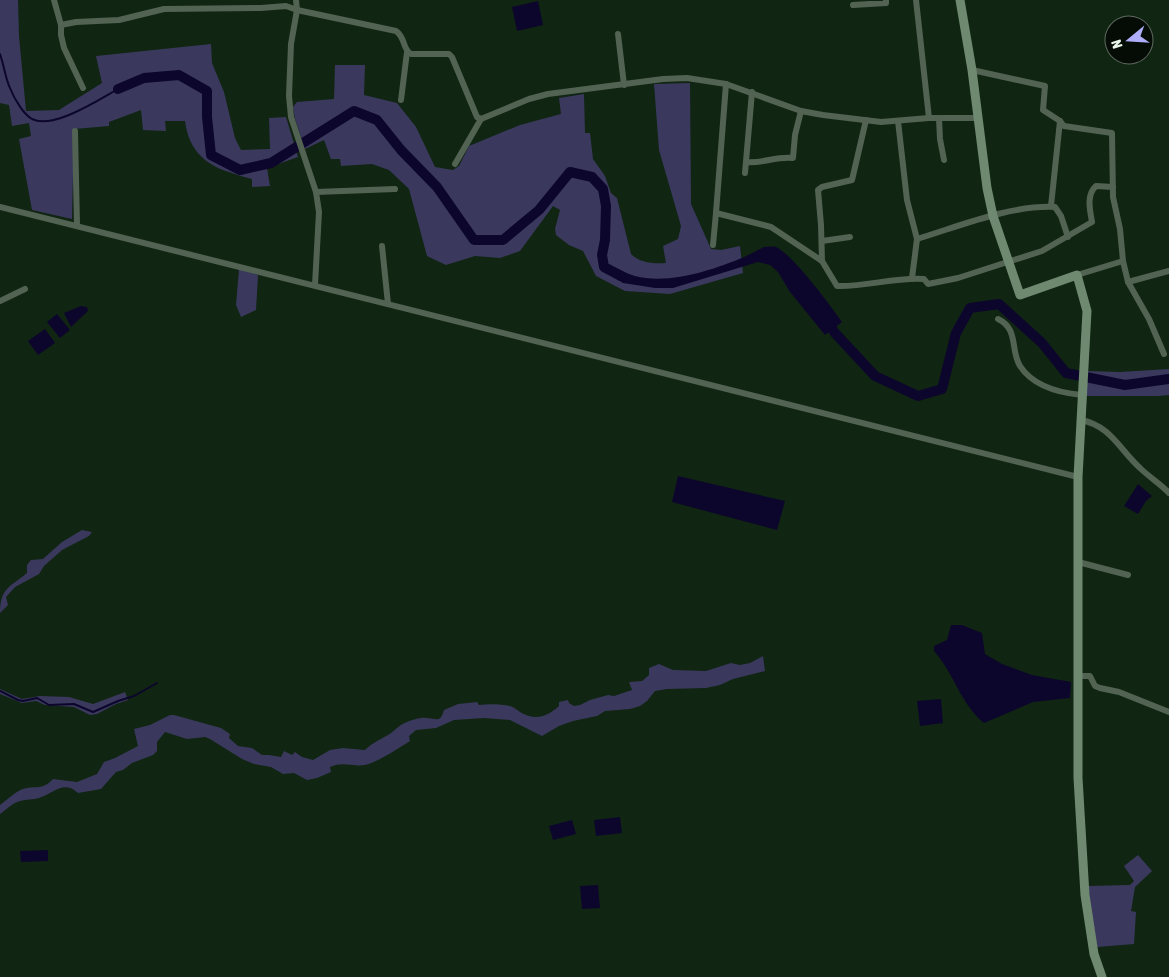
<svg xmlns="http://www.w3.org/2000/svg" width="1169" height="977" font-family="'Asap Condensed',sans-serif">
<rect width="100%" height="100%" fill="#102512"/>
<g fill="#3a395d">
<path d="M 0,0 L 18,0 L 19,36 L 26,111 L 59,110 L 102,83 L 96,56 L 211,44 L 212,63 L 224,92 L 235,138 L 241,150 L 270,149 L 269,118 L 286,117 L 298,157 L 267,168 L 270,186 L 252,187 L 252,179 C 227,172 201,166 190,140 C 187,134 186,127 185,121 L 165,121 L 166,131 L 143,130 L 141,110 L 109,122 L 109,126 L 74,129 L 72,219 L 32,210 L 19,139 L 31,136 L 29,123 L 12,126 L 9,105 L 0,103 Z"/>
<path d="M 335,65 L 365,65 L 364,95 L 397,103 L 416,127 L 435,167 L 453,170 L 459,166 L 469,146 L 520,125 L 561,114 L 559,98 L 584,94 L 585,133 L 590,133 L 593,159 L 605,176 L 611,193 L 617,198 L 631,254 C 640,263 653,264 666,263 L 663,246 L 678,239 L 681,226 L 659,150 L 654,84 L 690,83 L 691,204 L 711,249 L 721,250 L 740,246 L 743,273 L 670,294 L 625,291 L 596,276 L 583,251 L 569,245 L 556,235 L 555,229 L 560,210 L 553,206 L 520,251 L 500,258 L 475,256 L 446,265 L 427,256 L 409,189 L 389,170 L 372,164 L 341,166 L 340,159 L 331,159 L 324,140 L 305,149 L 295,119 L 293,107 L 297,102 L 334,99 Z"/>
<polygon points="239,269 258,275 256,310 241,317 236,305"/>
<polygon points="1169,369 1169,395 1159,396 1085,396 1087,371 1120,372"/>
<path d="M 82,530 L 92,532 L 89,536 L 62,550 L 44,566 L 39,574 L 15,587 L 6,597 L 8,605 L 0,613 C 0,588 10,587 27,573 L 27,565 L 31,560 L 43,559 L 62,542 Z"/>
<path d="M 763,656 L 765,671 L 733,679 L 720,685 L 706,688 L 667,689 L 655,691 L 647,701 L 640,706 L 630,709 L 605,711 L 597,716 L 573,721 L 559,726 L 542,736 L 510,720 L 484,718 L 454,720 L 436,728 L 416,730 L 409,736 L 410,741 C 397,749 380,761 365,765 C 353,767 343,761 330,767 L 331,772 L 317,778 L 307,780 L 294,773 L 283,774 L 271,767 L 254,764 L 242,759 L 210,739 L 205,737 L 187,739 L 165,732 L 157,742 L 157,751 L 153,755 L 132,763 L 123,770 L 116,772 L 101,789 L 78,793 C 64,779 52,794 39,798 C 33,800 26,799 20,801 C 12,803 6,810 0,814 L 0,805 C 7,800 15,792 23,789 C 36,785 42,791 53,779 L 77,782 L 97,774 L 104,762 L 115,758 L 138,746 L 134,729 L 150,725 L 170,715 L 174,715 L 221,728 L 230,734 L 229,738 L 238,746 L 252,748 L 262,755 L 269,755 L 281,757 L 284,751 L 292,755 L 295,752 L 302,757 L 313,760 L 330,750 L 343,748 L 365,750 C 373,742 382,739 391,733 C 396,729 401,724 407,722 C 412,720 422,717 426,718 C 436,718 440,724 444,710 L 458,704 L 477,702 L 479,705 C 489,704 500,704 510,706 C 514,707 517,710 520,712 C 535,721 547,717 559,706 L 559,702 L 568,700 L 569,703 L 574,706 L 580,705 L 590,700 L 608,695 L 614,696 L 632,690 L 629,682 L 642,681 L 649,675 L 649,668 L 659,664 L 673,670 L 706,671 L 731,663 L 740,665 L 750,663 Z"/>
<polygon points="0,689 22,699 40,696 69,697 93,704 125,692 128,700 116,704 97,714 90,715 74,707 45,705 36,701 22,703 0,694"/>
<polygon points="1138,855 1152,871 1135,887 1131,911 1136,912 1134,944 1097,947 1087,886 1130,885 1134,881 1124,866"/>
</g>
<g fill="#0d062c">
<polygon points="538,1 543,25 517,31 512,7"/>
<path d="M 764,247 C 768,247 773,246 776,247 C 793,255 830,305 842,322 L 825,335 L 790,292 L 778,272 L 770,265 L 758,262 L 673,288 L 655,288 L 623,283 L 607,273 L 614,267 C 621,270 628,274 635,276 C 669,285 713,270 744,257 C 751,254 757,250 764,247 Z"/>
<polygon points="81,306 87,307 88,311 71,327 64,313"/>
<polygon points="57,314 70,330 60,338 47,322"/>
<polygon points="45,329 55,343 38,355 28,341"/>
<polygon points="678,476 785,501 777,530 672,502"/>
<polygon points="1138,484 1152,496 1146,501 1138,514 1124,506"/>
<path d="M 951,625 L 962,625 L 982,633 L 985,654 L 1002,664 L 1032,675 L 1071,682 L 1070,698 L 1033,702 L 984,723 C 960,703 955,675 934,651 L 934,646 L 947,640 Z"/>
<polygon points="941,699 943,723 920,726 917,701"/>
<polygon points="620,817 622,833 596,836 594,820"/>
<polygon points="572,820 576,834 553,840 549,826"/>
<polygon points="48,850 48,861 21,862 20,851"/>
<polygon points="598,885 600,908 582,909 580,886"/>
</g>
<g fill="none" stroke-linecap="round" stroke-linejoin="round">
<g stroke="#0d062c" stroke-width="2">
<path d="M 0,54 C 4,65 5,77 10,88 C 14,98 23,114 32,119 C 53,130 100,99 118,89"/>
<polyline points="0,691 18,700 23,701 37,698 49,705 74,704 93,712 118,701 134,696 157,683"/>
</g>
<g stroke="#0d062c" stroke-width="10">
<polyline points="118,89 144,78 179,75 207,91 207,117 211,155 240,170 271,163 354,111 377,120 401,150 437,187 474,240 503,240 539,210 570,172 592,177 603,189 606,206 605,240 602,255 604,267 621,276"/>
<polyline points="824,318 835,333 875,376 918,396 942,389 956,333 970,308 999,304 1042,343 1066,373 1125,385 1169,379"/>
</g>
<g stroke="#526353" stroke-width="6">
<polyline points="54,0 61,25 61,35 64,48 83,88"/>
<polyline points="296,0 297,10 291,44 289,96 291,117 316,192 319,212 315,285"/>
<polyline points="916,0 929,118"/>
<polyline points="853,5 886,3 886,0"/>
<path d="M 61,25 L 76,22 L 119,20 L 164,9 L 261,8 L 286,6 L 297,10 L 396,31 C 406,38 402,49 411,54 L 449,54 L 452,57 L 477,117 L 481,119 L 529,99 L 548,94 L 663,79 L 687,78 L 726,84 L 801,111 L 823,115 L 881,122 L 929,118 L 978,118"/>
<polyline points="618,34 624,85"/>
<polyline points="972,70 1045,86 1043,110 1060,121 1064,126 1112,133 1113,197 1120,229 1123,261 1128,282 1149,319 1164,354"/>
<path d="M 726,84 L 716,213 L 771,227 L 822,261 L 837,286 C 866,287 895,277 924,279 L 928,284 L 958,278 L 1042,251 L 1092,222 C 1090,210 1086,195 1096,186 L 1113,187"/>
<polyline points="401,100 407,52"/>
<polyline points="939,118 940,139 944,160"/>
<polyline points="898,121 907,200 917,239 912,278"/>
<polyline points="75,131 77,225"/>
<path d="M 746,162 C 762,164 776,156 793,158 L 795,135 L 801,111"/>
<polyline points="455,164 481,119"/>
<polyline points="745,173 752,92"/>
<polyline points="316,192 395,189"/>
<polyline points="1051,206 1060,121"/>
<polyline points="0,207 1078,477"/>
<path d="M 917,239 C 960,226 1010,205 1055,207 L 1061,216 L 1068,237"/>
<polyline points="822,241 850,237"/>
<polyline points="713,245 716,213"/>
<polyline points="382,246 388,304"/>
<polyline points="822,261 821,225 818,190 822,187 852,180 866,120"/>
<polyline points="1077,275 1123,261"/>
<polyline points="1128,282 1169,271"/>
<polyline points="0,301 25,289"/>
<path d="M 998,319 C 1019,329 1010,350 1020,366 C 1033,386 1060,393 1082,395"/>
<path d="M 1081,420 C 1111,426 1119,449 1140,468 C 1149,477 1161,484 1169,493"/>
<polyline points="1078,562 1128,575"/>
<polyline points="1077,676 1090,676 1095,686 1100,688 1119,692 1169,712"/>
</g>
<polyline stroke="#6e896f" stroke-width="9" points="960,0 972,70 987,188 993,216 1020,295 1077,275 1087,311 1078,477 1078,778 1085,895 1094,954 1102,977"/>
</g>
<g transform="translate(1129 40) rotate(252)"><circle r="24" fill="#040c05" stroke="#606b61"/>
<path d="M0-4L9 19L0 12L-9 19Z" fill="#afaefa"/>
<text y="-8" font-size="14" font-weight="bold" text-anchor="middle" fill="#ebf9ec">N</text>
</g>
</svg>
